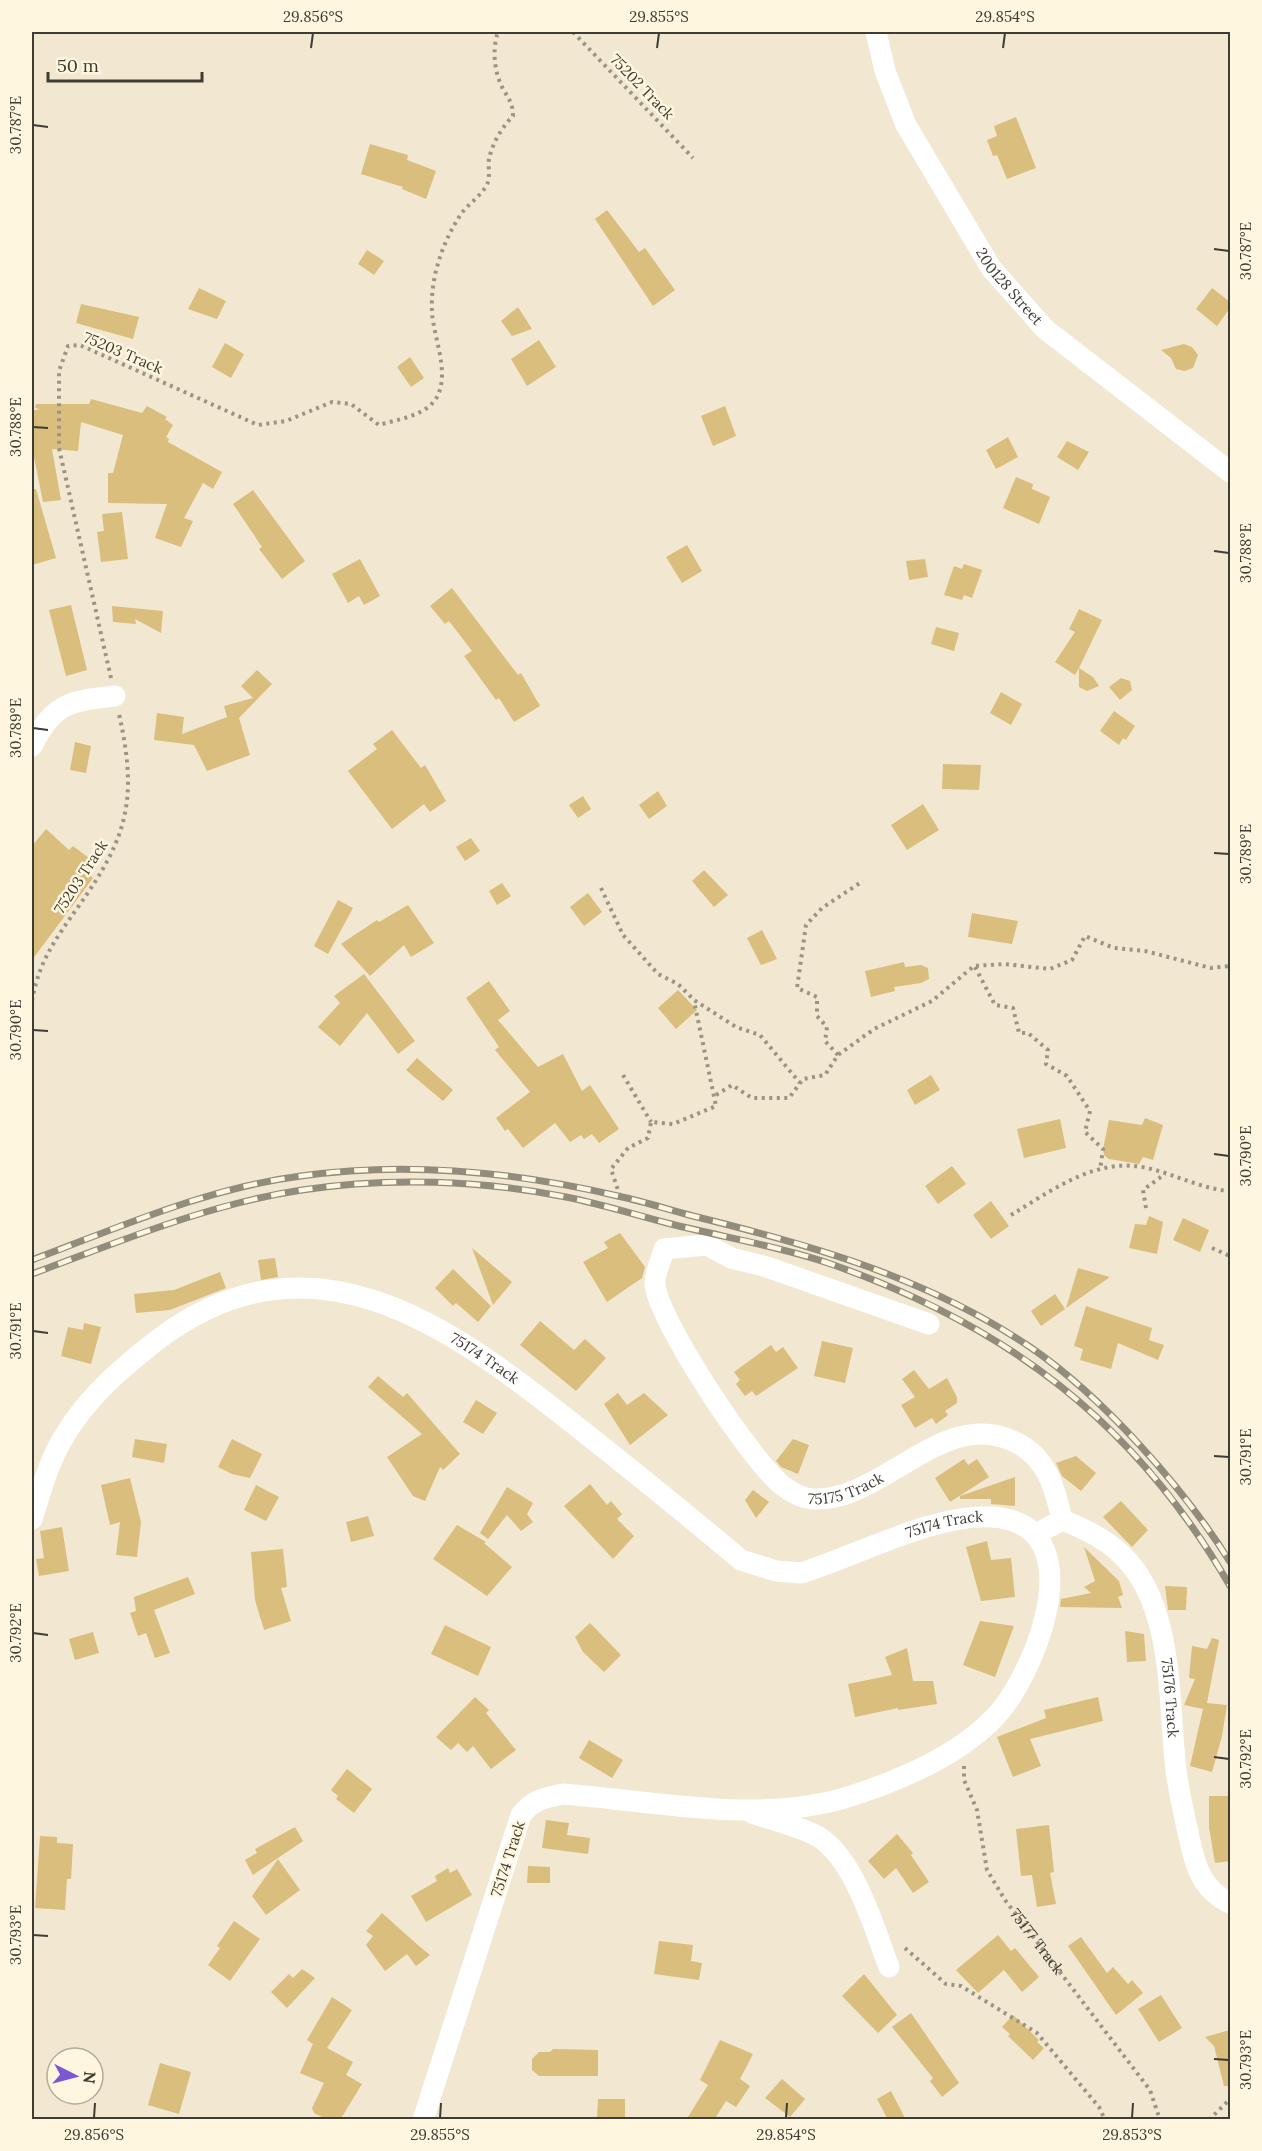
<svg xmlns="http://www.w3.org/2000/svg" width="1262" height="2151" font-family="Lora,serif">
<rect width="100%" height="100%" fill="#f2e8d1"/>
<g fill="#d9be7d">
<polygon points="1016,117 1036,168 1007,179 997,155 993,156 987,140 997,136 994,126"/>
<polygon points="370,144 408,155 407,160 436,171 426,199 402,189 403,187 361,174"/>
<polygon points="607,210 639,252 645,248 675,290 653,306 595,219"/>
<polygon points="367,250 384,261 374,275 358,264"/>
<polygon points="199,288 226,301 217,319 188,309"/>
<polygon points="1212,288 1230,302 1230,308 1217,326 1196,309"/>
<polygon points="81,304 139,317 133,339 76,323"/>
<polygon points="518,307 532,329 512,336 501,321"/>
<polygon points="539,340 556,367 527,386 511,359"/>
<polygon points="225,343 244,354 231,378 212,367"/>
<polygon points="1184,344 1192,347 1198,355 1193,368 1185,371 1176,369 1171,358 1161,350"/>
<polygon points="410,357 424,378 411,387 397,367"/>
<polygon points="91,399 142,413 147,406 167,417 165,419 173,425 166,437 169,439 168,442 222,472 213,489 203,483 184,518 193,521 181,547 155,538 167,504 108,503 108,473 113,473 123,435 81,422 78,451 52,449 61,500 43,502 32,447 32,411 40,409 35,408 36,404 89,404"/>
<polygon points="725,406 736,436 713,446 701,416"/>
<polygon points="1008,437 1018,457 996,469 986,450"/>
<polygon points="1067,441 1089,452 1078,470 1057,457"/>
<polygon points="1016,477 1033,484 1032,489 1050,497 1039,524 1003,508"/>
<polygon points="32,489 36,489 56,558 32,565"/>
<polygon points="253,490 305,561 282,579 259,549 262,547 233,504"/>
<polygon points="122,512 128,559 101,562 97,532 104,531 102,514"/>
<polygon points="687,545 702,571 682,583 666,557"/>
<polygon points="360,559 380,596 364,605 359,596 348,603 332,574"/>
<polygon points="925,559 928,577 909,580 906,561"/>
<polygon points="964,564 982,570 972,598 964,595 962,600 944,595 954,566 962,569"/>
<polygon points="452,588 518,675 521,673 540,706 514,722 499,698 496,700 464,656 472,651 449,621 445,624 430,606"/>
<polygon points="71,605 87,670 66,676 49,610"/>
<polygon points="112,606 163,611 161,633 135,619 136,624 113,622"/>
<polygon points="1079,609 1102,620 1079,668 1093,677 1099,686 1087,691 1079,687 1079,668 1075,675 1055,662 1075,632 1069,629"/>
<polygon points="936,627 959,633 954,651 931,644"/>
<polygon points="257,670 272,684 239,718 250,755 207,771 194,745 154,740 157,713 184,717 182,734 227,717 224,706 253,698 241,686"/>
<polygon points="1121,678 1130,681 1132,690 1120,700 1109,687"/>
<polygon points="1001,692 1022,704 1011,725 990,713"/>
<polygon points="1114,711 1135,726 1126,740 1123,738 1119,745 1100,731"/>
<polygon points="392,730 421,768 425,765 446,801 430,812 424,804 392,829 348,771 377,749 373,744"/>
<polygon points="75,742 91,746 86,773 70,770"/>
<polygon points="943,764 981,765 979,790 942,789"/>
<polygon points="658,791 667,806 649,819 639,805"/>
<polygon points="583,796 591,809 578,818 569,805"/>
<polygon points="923,804 939,830 907,850 891,825"/>
<polygon points="46,829 69,850 73,846 97,864 89,874 93,878 32,960 32,846"/>
<polygon points="471,838 480,851 465,861 456,847"/>
<polygon points="704,870 728,895 714,907 692,881"/>
<polygon points="502,883 511,896 497,905 489,891"/>
<polygon points="588,893 602,912 584,926 570,907"/>
<polygon points="338,900 353,908 328,954 314,946"/>
<polygon points="408,905 434,943 411,957 404,945 370,976 341,944 377,920 379,922"/>
<polygon points="972,913 1018,921 1012,944 968,937"/>
<polygon points="762,930 777,959 761,965 747,938"/>
<polygon points="904,962 905,967 921,965 928,968 929,979 921,983 894,987 895,991 871,997 865,971"/>
<polygon points="364,974 415,1041 398,1054 367,1013 340,1046 318,1027 340,1003 334,996"/>
<polygon points="489,981 510,1011 498,1020 538,1067 563,1054 582,1091 590,1085 619,1129 599,1143 592,1134 584,1139 581,1135 570,1142 555,1123 523,1148 508,1129 505,1131 496,1118 530,1092 495,1050 499,1047 466,998"/>
<polygon points="678,990 697,1010 676,1029 658,1008"/>
<polygon points="417,1058 453,1090 443,1101 406,1070"/>
<polygon points="931,1075 940,1090 915,1105 907,1090"/>
<polygon points="1145,1118 1163,1125 1153,1160 1143,1157 1139,1164 1109,1159 1104,1155 1103,1149 1109,1120 1142,1125"/>
<polygon points="1060,1119 1066,1148 1024,1158 1017,1129"/>
<polygon points="952,1166 966,1184 938,1204 925,1186"/>
<polygon points="991,1201 1009,1226 991,1239 973,1215"/>
<polygon points="1149,1216 1163,1222 1157,1254 1129,1248 1135,1224 1146,1225"/>
<polygon points="1183,1218 1209,1230 1200,1252 1173,1240"/>
<polygon points="620,1233 645,1267 642,1278 607,1302 583,1262 608,1248 604,1242"/>
<polygon points="472,1248 512,1282 493,1305"/>
<polygon points="275,1258 278,1277 261,1280 258,1260"/>
<polygon points="1078,1268 1110,1277 1066,1308"/>
<polygon points="453,1269 491,1306 478,1322 456,1303 453,1306 435,1288"/>
<polygon points="220,1272 226,1288 170,1310 136,1313 134,1294 174,1290"/>
<polygon points="1055,1294 1065,1309 1041,1326 1031,1311"/>
<polygon points="1086,1306 1152,1328 1149,1340 1164,1345 1158,1360 1118,1343 1111,1369 1080,1360 1083,1349 1074,1346"/>
<polygon points="540,1321 574,1350 585,1339 606,1358 576,1391 520,1345"/>
<polygon points="84,1323 101,1327 91,1364 61,1356 68,1327 83,1330"/>
<polygon points="822,1341 853,1348 845,1383 814,1376"/>
<polygon points="771,1345 776,1352 783,1347 798,1368 756,1396 752,1391 745,1396 736,1384 740,1380 734,1372"/>
<polygon points="914,1370 929,1389 947,1378 957,1397 957,1403 945,1411 948,1415 936,1424 932,1418 915,1428 901,1405 915,1397 902,1379"/>
<polygon points="378,1376 403,1397 407,1393 460,1454 443,1470 440,1467 425,1501 413,1496 387,1457 422,1434 368,1387"/>
<polygon points="618,1393 627,1405 644,1393 668,1415 630,1445 604,1404"/>
<polygon points="476,1400 497,1413 483,1434 463,1422"/>
<polygon points="135,1439 167,1444 164,1463 132,1457"/>
<polygon points="232,1439 262,1454 250,1478 232,1474 218,1467"/>
<polygon points="793,1439 809,1445 798,1474 781,1467 776,1461"/>
<polygon points="1076,1456 1096,1473 1081,1491 1062,1476 1056,1463"/>
<polygon points="964,1459 968,1465 977,1459 989,1477 950,1502 935,1478"/>
<polygon points="1015,1477 1015,1506 991,1504 991,1499 960,1499 960,1496"/>
<polygon points="130,1478 141,1522 137,1557 116,1555 120,1522 110,1525 101,1485"/>
<polygon points="590,1484 607,1505 611,1501 622,1514 617,1519 634,1536 613,1559 564,1506"/>
<polygon points="256,1485 279,1497 266,1521 244,1510"/>
<polygon points="507,1487 533,1503 527,1514 533,1522 521,1531 507,1515 488,1539 480,1533"/>
<polygon points="753,1490 769,1502 756,1518 745,1500"/>
<polygon points="1121,1501 1148,1530 1132,1547 1103,1517"/>
<polygon points="368,1516 374,1536 351,1542 346,1522"/>
<polygon points="457,1525 486,1542 484,1543 512,1567 487,1596 433,1559"/>
<polygon points="62,1527 69,1571 39,1576 36,1559 44,1558 40,1531"/>
<polygon points="987,1541 991,1560 1011,1558 1015,1597 981,1601 966,1547"/>
<polygon points="1084,1547 1119,1581 1123,1595 1118,1597 1122,1608 1060,1607 1061,1599 1091,1593 1084,1587 1095,1581"/>
<polygon points="283,1549 287,1587 281,1588 291,1621 264,1630 255,1600 251,1552"/>
<polygon points="188,1577 195,1594 154,1610 170,1653 155,1658 146,1633 138,1636 130,1613 136,1611 134,1597"/>
<polygon points="1165,1586 1187,1587 1186,1610 1168,1610"/>
<polygon points="980,1621 1014,1626 995,1677 963,1665"/>
<polygon points="590,1623 621,1655 604,1672 583,1652 575,1637"/>
<polygon points="445,1625 491,1647 478,1676 431,1654"/>
<polygon points="1125,1631 1144,1634 1146,1661 1127,1662"/>
<polygon points="93,1632 99,1653 75,1660 69,1639"/>
<polygon points="1212,1638 1219,1640 1207,1703 1227,1705 1222,1736 1212,1772 1190,1766 1203,1709 1184,1705 1195,1679 1189,1678 1192,1646 1207,1649"/>
<polygon points="907,1648 913,1681 933,1681 937,1704 898,1710 898,1708 855,1717 848,1684 892,1675 885,1657"/>
<polygon points="475,1697 489,1710 486,1713 516,1750 491,1769 473,1746 467,1752 458,1743 451,1750 436,1737"/>
<polygon points="1098,1697 1103,1721 1030,1739 1041,1766 1013,1777 997,1737 1046,1718 1044,1710"/>
<polygon points="589,1740 623,1760 612,1778 579,1758"/>
<polygon points="347,1769 372,1789 354,1813 336,1799 338,1796 331,1790"/>
<polygon points="1209,1796 1230,1796 1230,1861 1215,1863 1209,1827"/>
<polygon points="546,1820 569,1823 567,1835 590,1838 588,1854 542,1848"/>
<polygon points="1049,1825 1054,1872 1050,1873 1056,1904 1037,1907 1032,1875 1021,1876 1016,1829"/>
<polygon points="295,1827 303,1841 253,1875 245,1860 257,1853 255,1849"/>
<polygon points="897,1834 913,1853 911,1855 929,1882 913,1893 896,1868 884,1879 868,1861"/>
<polygon points="40,1836 57,1837 57,1843 73,1844 71,1879 67,1879 65,1910 35,1908"/>
<polygon points="278,1859 300,1890 266,1915 252,1896"/>
<polygon points="528,1866 550,1867 550,1883 527,1883"/>
<polygon points="448,1868 450,1873 457,1869 472,1895 426,1922 411,1896 437,1881 435,1876"/>
<polygon points="382,1913 419,1946 430,1955 416,1966 407,1954 385,1971 366,1945 373,1936 366,1931"/>
<polygon points="234,1921 260,1939 230,1981 208,1965 220,1948 217,1946"/>
<polygon points="998,1935 1011,1951 1015,1948 1039,1977 1022,1992 1004,1970 978,1993 956,1970"/>
<polygon points="1081,1937 1107,1973 1113,1967 1128,1984 1132,1980 1143,1993 1116,2015 1068,1946"/>
<polygon points="659,1941 693,1945 691,1961 702,1963 699,1980 654,1974"/>
<polygon points="302,1969 315,1978 287,2008 271,1992 289,1974 293,1978"/>
<polygon points="864,1974 897,2015 878,2033 842,1996"/>
<polygon points="1161,1995 1182,2028 1159,2042 1138,2009"/>
<polygon points="332,1997 352,2010 327,2048 353,2062 346,2075 362,2084 340,2120 328,2120 314,2113 312,2108 324,2083 300,2073 313,2044 307,2040"/>
<polygon points="911,2013 959,2083 942,2097 930,2081 933,2078 892,2027"/>
<polygon points="1013,2015 1039,2040 1037,2042 1044,2048 1033,2060 1008,2036 1010,2034 1002,2027"/>
<polygon points="1230,2030 1230,2086 1224,2086 1214,2046 1205,2037"/>
<polygon points="720,2040 753,2054 740,2079 750,2086 736,2107 726,2101 714,2120 686,2120 708,2085 700,2080"/>
<polygon points="553,2049 598,2050 598,2076 539,2076 532,2070 532,2059 539,2052 550,2052"/>
<polygon points="160,2063 191,2072 179,2114 148,2105"/>
<polygon points="782,2079 805,2099 790,2117 765,2098"/>
<polygon points="891,2091 906,2120 888,2120 877,2099"/>
<polygon points="598,2099 625,2099 625,2119 597,2119"/>
</g>
<g fill="none" stroke-linecap="round" stroke-linejoin="round">
<g stroke="#9b9484" stroke-width="4" stroke-dasharray="3 4.5" stroke-linecap="butt">
<polyline points="573,32 693,158"/>
<path d="M 111,678 L 59,448 L 59,371 L 68,346 L 80,345 L 258,425 L 286,421 L 332,402 L 351,404 L 379,425 C 398,419 428,416 438,395 C 449,371 434,338 432,313 C 430,278 442,243 461,214 C 469,203 483,195 488,182 C 490,175 488,166 489,159 C 492,144 502,127 513,116 C 513,104 509,99 503,89 C 494,72 492,49 498,32"/>
<polyline points="601,888 623,935 658,974 678,984 694,1000 736,1027 760,1035 800,1083"/>
<polyline points="975,967 995,1005 1013,1008 1019,1033 1028,1033 1048,1050 1046,1064 1067,1076 1090,1111 1085,1132 1103,1149 1100,1170"/>
<path d="M 32,1001 C 39,961 55,940 78,907 C 128,837 138,799 119,714"/>
<polyline points="838,1055 825,1041 827,1027 817,1016 817,997 797,988 806,925 822,908 863,881"/>
<polyline points="623,1075 651,1122"/>
<polyline points="716,1095 732,1085 752,1098 789,1098 803,1079 825,1075 838,1055 874,1029 932,1001 974,966 1004,964 1050,969 1072,960 1085,936 1114,948 1145,951 1211,968 1230,966"/>
<polyline points="620,1196 611,1169 628,1148 648,1138 651,1122 673,1124 716,1106 694,1001"/>
<polyline points="1146,1208 1143,1190 1165,1174"/>
<path d="M 1011,1215 C 1051,1191 1097,1156 1147,1168 C 1175,1174 1201,1189 1230,1191"/>
<polyline points="1212,1248 1230,1256"/>
<path id="s1" d="M 964,1766 L 964,1780 L 977,1810 L 987,1870 L 1005,1900 L 1150,2090 L 1160,2120"/>
<polyline points="905,1948 946,1984 961,1986 1037,2033 1099,2107 1105,2120"/>
<polyline points="1209,2120 1230,2099"/>
</g>
<g stroke="#fff" stroke-width="21">
<path id="s2" d="M 876,32 L 885,71 L 906,125 L 991,268 L 1045,329 L 1230,472"/>
<path d="M 32,746 C 53,703 70,701 115,696"/>
<path id="s3" d="M 929,1324 L 767,1267 L 731,1258 L 707,1245 L 664,1249 C 662,1259 654,1274 655,1284 C 658,1321 752,1462 783,1486 C 791,1492 802,1498 812,1499 C 883,1503 942,1406 1015,1442 C 1047,1457 1055,1488 1062,1520 L 1036,1534"/>
<path id="s4" d="M 32,1519 C 41,1491 49,1460 65,1435 C 88,1396 125,1365 160,1338 C 312,1225 448,1325 571,1422 C 628,1467 685,1513 741,1560 L 776,1571 L 801,1573 C 856,1556 936,1513 992,1517 C 1095,1524 1037,1670 997,1715 C 961,1754 901,1780 851,1796 C 762,1825 655,1801 563,1794 C 545,1798 533,1799 521,1815 L 423,2120"/>
<path id="s5" d="M 1062,1520 C 1083,1528 1104,1538 1121,1554 C 1175,1604 1168,1703 1176,1770 C 1179,1792 1184,1815 1189,1837 C 1195,1866 1202,1890 1230,1903"/>
<path d="M 752,1813 C 772,1820 794,1825 813,1834 C 853,1852 874,1928 889,1967"/>
</g>
<g stroke="#928c7d" stroke-width="7">
<g id="rail">
<path d="M 32,1260 C 120,1227 207,1188 301,1176 C 407,1161 517,1172 622,1197 C 646,1202 669,1210 693,1216 C 811,1245 928,1278 1030,1347 C 1102,1396 1184,1488 1230,1562"/>
<path d="M 32,1274 C 121,1241 208,1204 302,1190 C 387,1177 481,1180 566,1197 C 601,1204 636,1215 671,1224 C 723,1237 778,1246 828,1263 C 1007,1325 1135,1422 1230,1586"/>
</g>
</g>
<use href="#rail" stroke="#fff6df" stroke-width="4.5" stroke-dasharray="14" stroke-linecap="butt"/>
</g>
<path fill="none" stroke="#3f3c33" stroke-width="2" d="M 311,48 L 313,33M 657,48 L 659,33M 1003,48 L 1005,33M 33,125 L 48,127M 1214,249 L 1229,251M 33,427 L 48,428M 1214,551 L 1229,553M 33,728 L 48,730M 1214,853 L 1229,854M 33,1030 L 48,1031M 1214,1154 L 1229,1156M 33,1331 L 48,1333M 1214,1456 L 1229,1457M 33,1633 L 48,1635M 1214,1757 L 1229,1759M 33,1935 L 48,1936M 1214,2059 L 1229,2060M 94,2118 L 95,2103M 440,2118 L 441,2103M 786,2118 L 787,2103M 1132,2118 L 1133,2103"/>
<g text-anchor="middle" stroke-width="5" stroke-linejoin="round" paint-order="stroke">
<g font-size="15" fill="#3f3c33" stroke="#fff6df">
<text transform="translate(642 87) rotate(46)" y="5">75202 Track</text>
<text dy="5" stroke="none"><textPath href="#s2" startOffset="290">200128 Street</textPath></text>
<text transform="translate(123 353) rotate(23)" y="5">75203 Track</text>
<text transform="translate(81 877) rotate(-57)" y="5">75203 Track</text>
<text dy="5" stroke="none"><textPath href="#s4" startOffset="579">75174 Track</textPath></text>
<text dy="5" stroke="none"><textPath href="#s3" startOffset="624">75175 Track</textPath></text>
<text dy="5" stroke="none"><textPath href="#s4" startOffset="1119">75174 Track</textPath></text>
<text dy="5" stroke="none"><textPath href="#s5" startOffset="224">75176 Track</textPath></text>
<text transform="translate(508 1859) rotate(-72)" y="5">75174 Track</text>
<text dy="5" stroke="none"><textPath href="#s1" startOffset="195">75177 Track</textPath></text>
</g>
</g>
<rect width="1262" height="2151" fill="none" stroke="#fff6df" stroke-width="66"/>
<g transform="translate(75 2076) rotate(96)"><circle r="28" fill="#fff6df" stroke="#b2ac9a" stroke-width="1.5"/>
<path d="M0-4.5L10 22L0 15L-10 22Z" fill="#7b57d0"/>
<text y="-9" font-size="16" font-weight="bold" text-anchor="middle" fill="#3f3c33">N</text>
</g>
<path d="M48 72v9h154v-9" fill="none" stroke="#3f3c33" stroke-width="3"/>
<text x="57" y="72" font-size="18" fill="#3f3c33" stroke="#fff6df" stroke-width="4.5" paint-order="stroke">50 m</text>
<rect x="33" y="33" width="1196" height="2085" fill="none" stroke="#3f3c33" stroke-width="2"/>
<g font-size="15" text-anchor="middle" fill="#3f3c33">
<text x="313" y="22">29.856°S</text>
<text x="659" y="22">29.855°S</text>
<text x="1005" y="22">29.854°S</text>
<text transform="translate(16 125) rotate(-90)" y="5">30.787°E</text>
<text transform="translate(1246 251) rotate(-90)" y="5">30.787°E</text>
<text transform="translate(16 427) rotate(-90)" y="5">30.788°E</text>
<text transform="translate(1246 553) rotate(-90)" y="5">30.788°E</text>
<text transform="translate(16 728) rotate(-90)" y="5">30.789°E</text>
<text transform="translate(1246 854) rotate(-90)" y="5">30.789°E</text>
<text transform="translate(16 1030) rotate(-90)" y="5">30.790°E</text>
<text transform="translate(1246 1156) rotate(-90)" y="5">30.790°E</text>
<text transform="translate(16 1331) rotate(-90)" y="5">30.791°E</text>
<text transform="translate(1246 1457) rotate(-90)" y="5">30.791°E</text>
<text transform="translate(16 1633) rotate(-90)" y="5">30.792°E</text>
<text transform="translate(1246 1759) rotate(-90)" y="5">30.792°E</text>
<text transform="translate(16 1935) rotate(-90)" y="5">30.793°E</text>
<text transform="translate(1246 2060) rotate(-90)" y="5">30.793°E</text>
<text x="94" y="2140">29.856°S</text>
<text x="440" y="2140">29.855°S</text>
<text x="786" y="2140">29.854°S</text>
<text x="1132" y="2140">29.853°S</text>
</g>
</svg>
